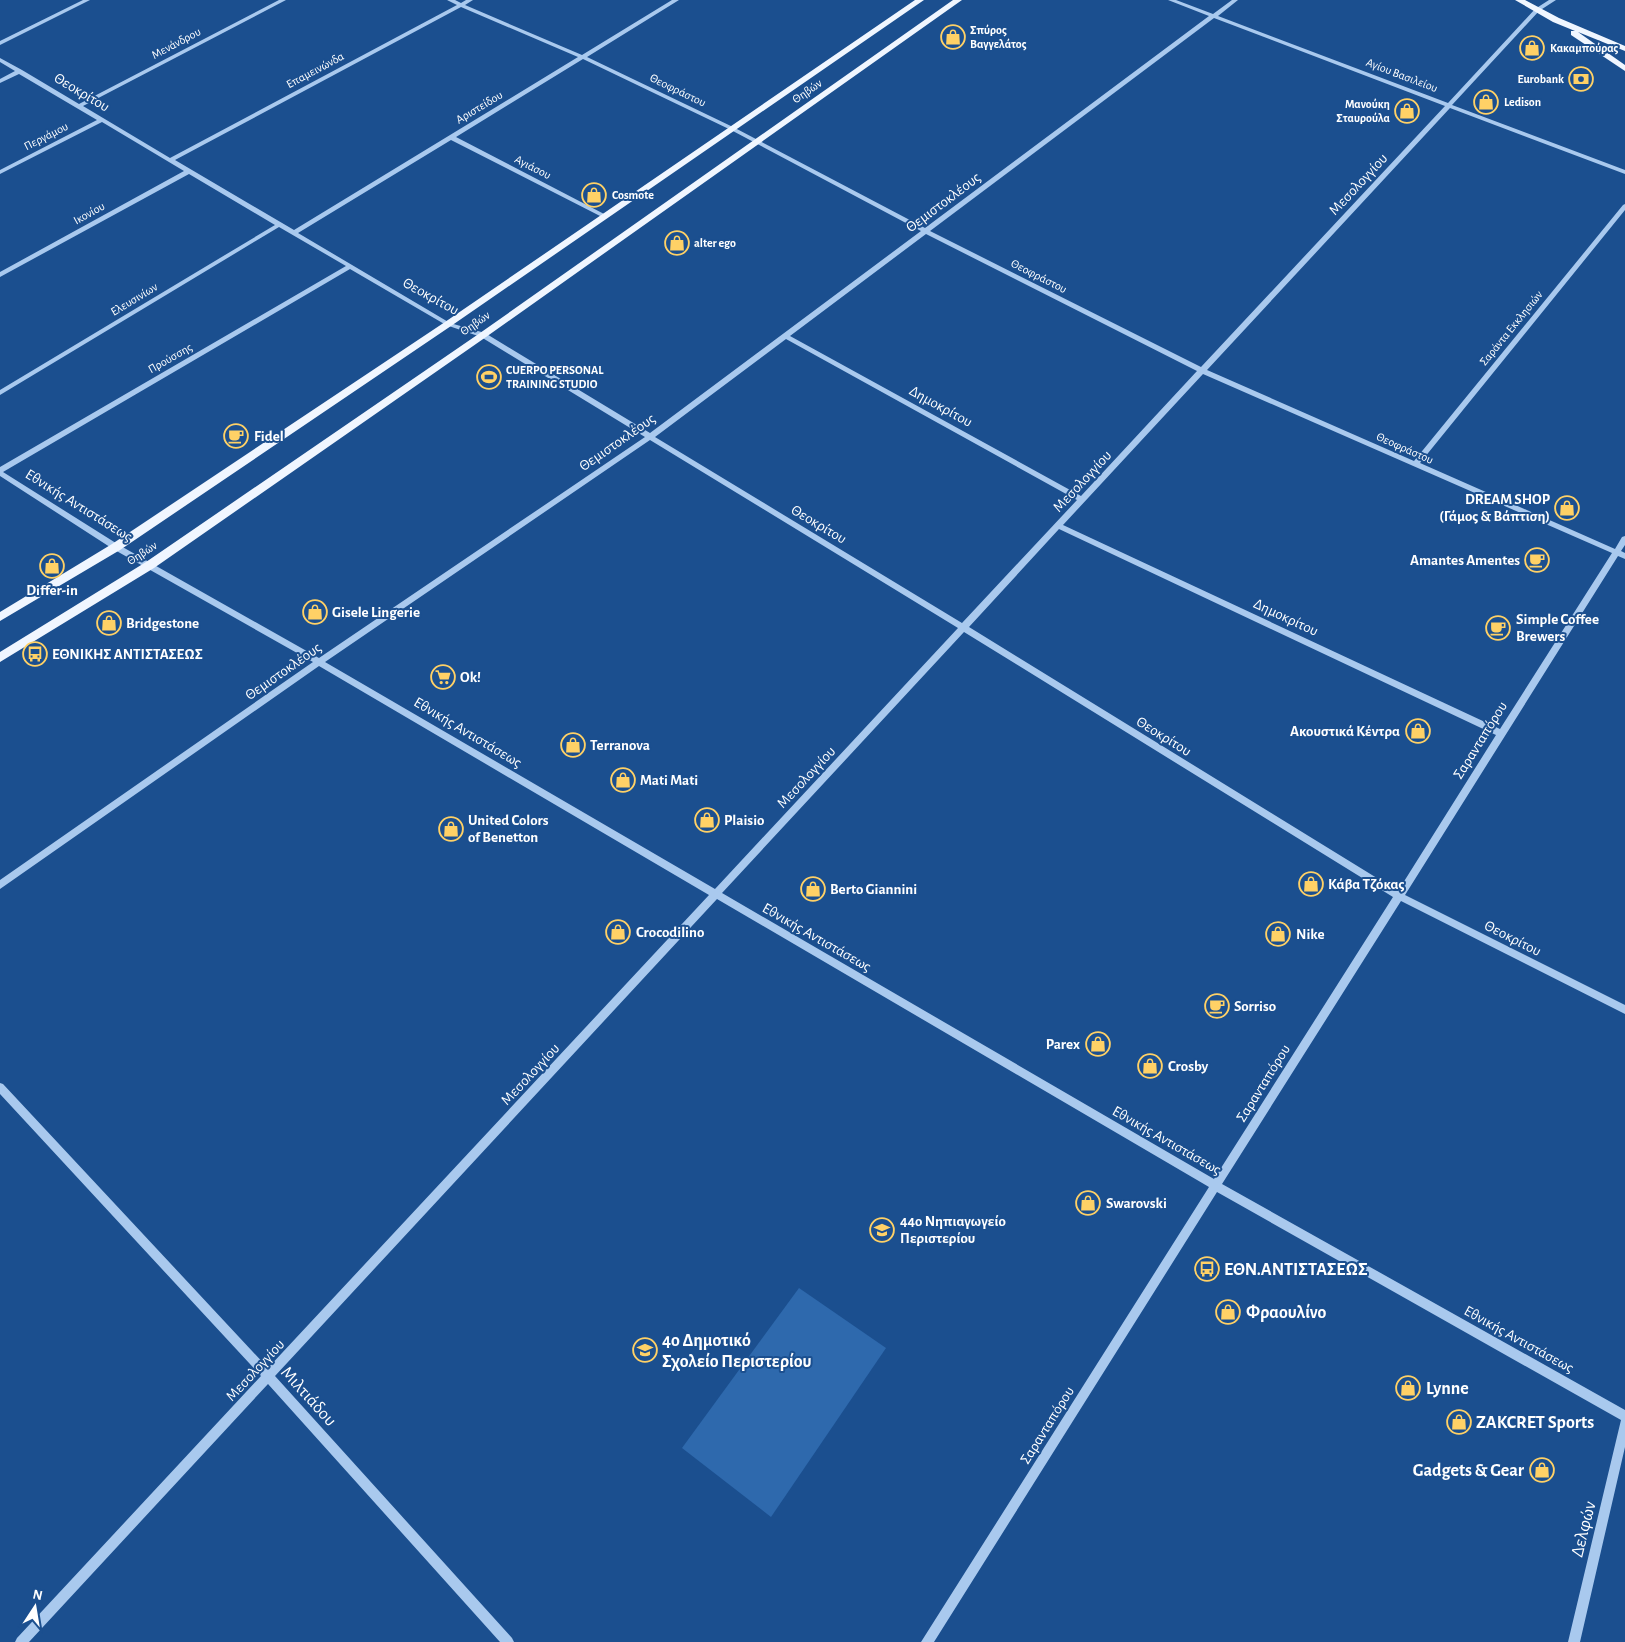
<svg xmlns="http://www.w3.org/2000/svg" width="1625" height="1642" font-family="'Alegreya Sans',sans-serif">
<rect width="100%" height="100%" fill="#1b4f8f"/>
<polygon fill="#2e69ad" points="799,1288 886,1348 771,1517 682,1448"/>
<g fill="none" stroke-linecap="round" stroke-linejoin="round">
<g fill="#a9c9ee" fill-rule="evenodd">
<polygon points="83,0 90,0 0,45 0,41"/>
<path d="M 279,0 L 286,0 L 83,106 L 170,158 L 457,5 L 447,0 L 455,0 L 461,3 L 466,0 L 473,0 L 465,5 L 582,55 L 672,0 L 679,0 L 587,57 L 735,128 L 925,228 L 1209,16 L 1168,0 L 1176,0 L 1213,14 L 1232,0 L 1238,0 L 1218,16 L 1448,103 L 1535,9 L 1549,0 L 1556,0 L 1539,11 L 1452,105 L 1625,170 L 1625,174 L 1450,108 L 1207,370 L 1414,461 L 1623,205 L 1625,204 L 1625,210 L 1420,463 L 1615,549 L 1622,537 L 1625,536 L 1625,545 L 1621,551 L 1625,553 L 1625,559 L 1618,556 L 1405,895 L 1625,1005 L 1625,1014 L 1401,901 L 1222,1184 L 1625,1410 L 1625,1447 L 1580,1642 L 1568,1642 L 1621,1420 L 1217,1192 L 934,1642 L 921,1642 L 1209,1187 L 717,899 L 275,1376 L 512,1638 L 514,1642 L 500,1642 L 268,1384 L 29,1642 L 15,1642 L 17,1638 L 261,1376 L 0,1094 L 0,1083 L 3,1084 L 268,1368 L 709,895 L 319,666 L 0,889 L 0,880 L 313,662 L 113,549 L 0,476 L 0,467 L 346,266 L 279,227 L 0,395 L 0,390 L 275,225 L 189,174 L 0,277 L 0,272 L 184,171 L 102,122 L 0,174 L 0,170 L 97,120 L 19,74 L 0,83 L 0,79 L 15,71 L 0,62 L 0,58 L 22,70 L 79,104 ZM 461,7 L 578,57 L 294,230 L 175,160 ZM 1214,18 L 1445,106 L 1201,367 L 930,231 ZM 583,59 L 731,130 L 921,231 L 650,433 L 485,333 L 450,323 L 298,233 L 451,140 L 602,217 L 606,217 L 606,215 L 456,137 ZM 926,234 L 1197,371 L 1081,496 L 790,336 ZM 350,269 L 446,325 L 481,337 L 645,437 L 319,658 L 119,545 L 3,472 ZM 786,339 L 1077,500 L 962,623 L 655,437 ZM 1203,374 L 1612,553 L 1500,729 L 1063,525 ZM 650,440 L 958,628 L 715,889 L 325,662 ZM 1059,529 L 1496,735 L 1398,891 L 969,627 ZM 964,632 L 1393,897 L 1214,1179 L 722,893 Z"/>
</g>
<g fill="#f0f6ff" fill-rule="evenodd">
<polygon points="915,0 924,0 451,326 120,550 0,621 0,612 112,544 445,322"/>
<polygon points="953,0 962,0 486,337 154,568 0,662 0,652 146,562 480,333"/>
<polygon points="1515,0 1525,0 1559,18 1625,46 1625,51 1578,32 1625,65 1625,71 1571,35 1571,31 1575,31 1553,22"/>
</g>
</g>
<defs>
<g id="shop-ring" transform="scale(1.25)"><circle r="9.5" fill="#1b4f8f" stroke="#ffd166" stroke-width="1.5"/><path d="M-5-2.5h2.3a2.7 3.5 0 0 1 5.4 0H5L5.5 6h-11ZM-1.5-2.5h3a1.5 2.3 0 0 0-3 0Z" fill="#ffd166"/></g>
<g id="bank-ring" transform="scale(1.25)"><circle r="9.5" fill="#1b4f8f" stroke="#ffd166" stroke-width="1.5"/><path d="M-6-4H6V4H-6ZM0-2.3a2.3 2.3 0 1 0 0 4.6a2.3 2.3 0 1 0 0-4.6Z" fill="#ffd166"/></g>
<g id="stadium-ring" transform="scale(1.25)"><circle r="9.5" fill="#1b4f8f" stroke="#ffd166" stroke-width="1.5"/><path d="M0-5a6.5 5 0 1 0 0 10a6.5 5 0 1 0 0-10ZM-3.5-1.8h7v3.6h-7Z" fill="#ffd166"/></g>
<g id="cafe-ring" transform="scale(1.25)"><circle r="9.5" fill="#1b4f8f" stroke="#ffd166" stroke-width="1.5"/><path d="M-5.5-4.5H6V0H3Q3 3.5 0 3.5H-2.5Q-5.5 3.5-5.5 0ZM3-3.2v2h1.7v-2ZM-6 4.5H4V6H-6Z" fill="#ffd166"/></g>
<g id="bus-ring" transform="scale(1.25)"><circle r="9.5" fill="#1b4f8f" stroke="#ffd166" stroke-width="1.5"/><path d="M-5-6H5V4H4V6H2V4H-2V6H-4V4H-5ZM-3.5-4V0h7V-4ZM-3.5 1.2v1.5H-2V1.2ZM2 1.2v1.5H3.5V1.2Z" fill="#ffd166"/></g>
<g id="supermarket-ring" transform="scale(1.25)"><circle r="9.5" fill="#1b4f8f" stroke="#ffd166" stroke-width="1.5"/><path d="M-6-5.5h2.5l.6 2H6L4.5 2H-2.5L-4.4-4H-6ZM-1.5 3.2a1.3 1.3 0 1 0 .1 0ZM3 3.2a1.3 1.3 0 1 0 .1 0Z" fill="#ffd166"/></g>
<g id="school-ring" transform="scale(1.25)"><circle r="9.5" fill="#1b4f8f" stroke="#ffd166" stroke-width="1.5"/><path d="M0-5L7-2L0 1L-7-2ZM-4 1L0 2.5L4 1V4Q0 6-4 4Z" fill="#ffd166"/></g>
</defs>
<g fill-rule="evenodd">
<use href="#shop-ring" x="953" y="37"/>
<use href="#shop-ring" x="1532" y="48"/>
<use href="#bank-ring" x="1581" y="79"/>
<use href="#shop-ring" x="1486" y="102"/>
<use href="#shop-ring" x="1407" y="111"/>
<use href="#shop-ring" x="594" y="195"/>
<use href="#shop-ring" x="677" y="243"/>
<use href="#stadium-ring" x="489" y="377"/>
<use href="#cafe-ring" x="236" y="436"/>
<use href="#shop-ring" x="1567" y="508"/>
<use href="#cafe-ring" x="1537" y="560"/>
<use href="#shop-ring" x="52" y="566"/>
<use href="#shop-ring" x="315" y="612"/>
<use href="#shop-ring" x="109" y="623"/>
<use href="#cafe-ring" x="1498" y="628"/>
<use href="#bus-ring" x="35" y="654"/>
<use href="#supermarket-ring" x="443" y="677"/>
<use href="#shop-ring" x="1418" y="731"/>
<use href="#shop-ring" x="573" y="745"/>
<use href="#shop-ring" x="623" y="780"/>
<use href="#shop-ring" x="707" y="820"/>
<use href="#shop-ring" x="451" y="829"/>
<use href="#shop-ring" x="1311" y="884"/>
<use href="#shop-ring" x="813" y="889"/>
<use href="#shop-ring" x="618" y="932"/>
<use href="#shop-ring" x="1278" y="934"/>
<use href="#cafe-ring" x="1217" y="1006"/>
<use href="#shop-ring" x="1098" y="1044"/>
<use href="#shop-ring" x="1150" y="1066"/>
<use href="#shop-ring" x="1088" y="1203"/>
<use href="#school-ring" x="882" y="1230"/>
<use href="#bus-ring" x="1207" y="1269"/>
<use href="#shop-ring" x="1228" y="1312"/>
<use href="#school-ring" x="645" y="1350"/>
<use href="#shop-ring" x="1408" y="1388"/>
<use href="#shop-ring" x="1459" y="1422"/>
<use href="#shop-ring" x="1542" y="1470"/>
</g>
<g text-anchor="middle" stroke-width="4" stroke-linejoin="round" paint-order="stroke">
<g font-size="12" font-weight="bold" fill="#fff" stroke="#1b4f8f" text-anchor="start">
<text x="970" y="34">Σπύρος<tspan x="970" dy="14">Βαγγελάτος</tspan></text>
<text x="1550" y="52">Κακαμπούρας</text>
<text x="1564" y="83" text-anchor="end">Eurobank</text>
<text x="1504" y="106">Ledison</text>
<text x="1390" y="108" text-anchor="end">Μανούκη<tspan x="1390" dy="14">Σταυρούλα</tspan></text>
<text x="612" y="199">Cosmote</text>
<text x="694" y="247">alter ego</text>
<text x="506" y="374">CUERPO PERSONAL<tspan x="506" dy="14">TRAINING STUDIO</tspan></text>
</g>
<g font-size="12" fill="#fff" stroke="#1b4f8f">
<text transform="translate(176 43) rotate(-28)" y="4">Μενάνδρου</text>
<text transform="translate(315 70) rotate(-28)" y="4">Επαμεινώνδα</text>
<text transform="translate(1402 75) rotate(21)" y="4">Αγίου Βασιλείου</text>
<text transform="translate(678 90) rotate(26)" y="4">Θεοφράστου</text>
<text transform="translate(807 91) rotate(-35)" y="4">Θηβών</text>
<text transform="translate(479 107) rotate(-31)" y="4">Αριστείδου</text>
<text transform="translate(46 136) rotate(-27)" y="4">Περγάμου</text>
<text transform="translate(533 167) rotate(27)" y="4">Αγιάσου</text>
<text transform="translate(89 213) rotate(-29)" y="4">Ικονίου</text>
<text transform="translate(1039 276) rotate(27)" y="4">Θεοφράστου</text>
<text transform="translate(134 299) rotate(-31)" y="4">Ελευσινίων</text>
<text transform="translate(475 323) rotate(-35)" y="4">Θηβών</text>
<text transform="translate(1511 328) rotate(-51)" y="4">Σαράντα Εκκλησιών</text>
<text transform="translate(170 358) rotate(-30)" y="4">Προύσσης</text>
<text transform="translate(1405 448) rotate(24)" y="4">Θεοφράστου</text>
<text transform="translate(142 553) rotate(-33)" y="4">Θηβών</text>
</g>
<g font-size="15" fill="#fff" stroke="#1b4f8f">
<text transform="translate(82 92) rotate(31)" y="5">Θεοκρίτου</text>
<text transform="translate(1358 184) rotate(-47)" y="5">Μεσολογγίου</text>
<text transform="translate(943 202) rotate(-37)" y="5">Θεμιστοκλέους</text>
<text transform="translate(431 296) rotate(29)" y="5">Θεοκρίτου</text>
<text transform="translate(941 406) rotate(29)" y="5">Δημοκρίτου</text>
<text transform="translate(617 442) rotate(-35)" y="5">Θεμιστοκλέους</text>
<text transform="translate(1082 481) rotate(-47)" y="5">Μεσολογγίου</text>
<text transform="translate(79 505) rotate(32)" y="5">Εθνικής Αντιστάσεως</text>
<text transform="translate(819 524) rotate(31)" y="5">Θεοκρίτου</text>
<text transform="translate(1286 617) rotate(25)" y="5">Δημοκρίτου</text>
<text transform="translate(283 671) rotate(-35)" y="5">Θεμιστοκλέους</text>
<text transform="translate(468 732) rotate(31)" y="5">Εθνικής Αντιστάσεως</text>
<text transform="translate(1164 736) rotate(32)" y="5">Θεοκρίτου</text>
<text transform="translate(1480 740) rotate(-58)" y="5">Σαρανταπόρου</text>
<text transform="translate(806 777) rotate(-47)" y="5">Μεσολογγίου</text>
<text transform="translate(817 937) rotate(30)" y="5">Εθνικής Αντιστάσεως</text>
<text transform="translate(1513 938) rotate(27)" y="5">Θεοκρίτου</text>
<text transform="translate(530 1074) rotate(-47)" y="5">Μεσολογγίου</text>
<text transform="translate(1263 1083) rotate(-58)" y="5">Σαρανταπόρου</text>
<text transform="translate(1167 1140) rotate(30)" y="5">Εθνικής Αντιστάσεως</text>
<text transform="translate(1519 1339) rotate(29)" y="5">Εθνικής Αντιστάσεως</text>
<text transform="translate(255 1370) rotate(-47)" y="5">Μεσολογγίου</text>
<text transform="translate(1047 1425) rotate(-58)" y="5">Σαρανταπόρου</text>
</g>
<g font-size="15" font-weight="bold" fill="#fff" stroke="#1b4f8f" text-anchor="start">
<text x="254" y="441">Fidel</text>
<text x="1550" y="504" text-anchor="end">DREAM SHOP<tspan x="1550" dy="17">(Γάμος &amp; Βάπτιση)</tspan></text>
<text x="1520" y="565" text-anchor="end">Amantes Amentes</text>
<text x="52" y="595" text-anchor="middle">Differ-in</text>
<text x="332" y="617">Gisele Lingerie</text>
<text x="1516" y="624">Simple Coffee<tspan x="1516" dy="17">Brewers</tspan></text>
<text x="126" y="628">Bridgestone</text>
<text x="52" y="659">ΕΘΝΙΚΗΣ ΑΝΤΙΣΤΑΣΕΩΣ</text>
<text x="460" y="682">Ok!</text>
<text x="1400" y="736" text-anchor="end">Ακουστικά Κέντρα</text>
<text x="590" y="750">Terranova</text>
<text x="640" y="785">Mati Mati</text>
<text x="468" y="825">United Colors<tspan x="468" dy="17">of Benetton</tspan></text>
<text x="724" y="825">Plaisio</text>
<text x="1328" y="889">Κάβα Τζόκας</text>
<text x="830" y="894">Berto Giannini</text>
<text x="636" y="937">Crocodilino</text>
<text x="1296" y="939">Nike</text>
<text x="1234" y="1011">Sorriso</text>
<text x="1080" y="1049" text-anchor="end">Parex</text>
<text x="1168" y="1071">Crosby</text>
<text x="1106" y="1208">Swarovski</text>
<text x="900" y="1226">44ο Νηπιαγωγείο<tspan x="900" dy="17">Περιστερίου</tspan></text>
</g>
<g font-size="18" font-weight="bold" fill="#fff" stroke="#1b4f8f" text-anchor="start">
<text x="1224" y="1275">ΕΘΝ.ΑΝΤΙΣΤΑΣΕΩΣ</text>
<text x="1246" y="1318">Φραουλίνο</text>
<text x="662" y="1346">4ο Δημοτικό<tspan x="662" dy="21">Σχολείο Περιστερίου</tspan></text>
<text x="1426" y="1394">Lynne</text>
<text x="1476" y="1428">ZAKCRET Sports</text>
<text x="1524" y="1476" text-anchor="end">Gadgets &amp; Gear</text>
</g>
<g font-size="18" fill="#fff" stroke="#1b4f8f">
<text transform="translate(309 1396) rotate(48)" y="6">Μιλτιάδου</text>
<text transform="translate(1583 1529) rotate(-76)" y="6">Δελφών</text>
</g>
</g>
<g transform="translate(35 1607) rotate(12)" stroke="#1b4f8f" stroke-width="4" paint-order="stroke">
<path d="M0-4L9 19L0 12L-9 19Z" fill="#ffffff"/>
<text y="-8" font-size="14" font-weight="bold" text-anchor="middle" fill="#ffffff">N</text>
</g>
</svg>
